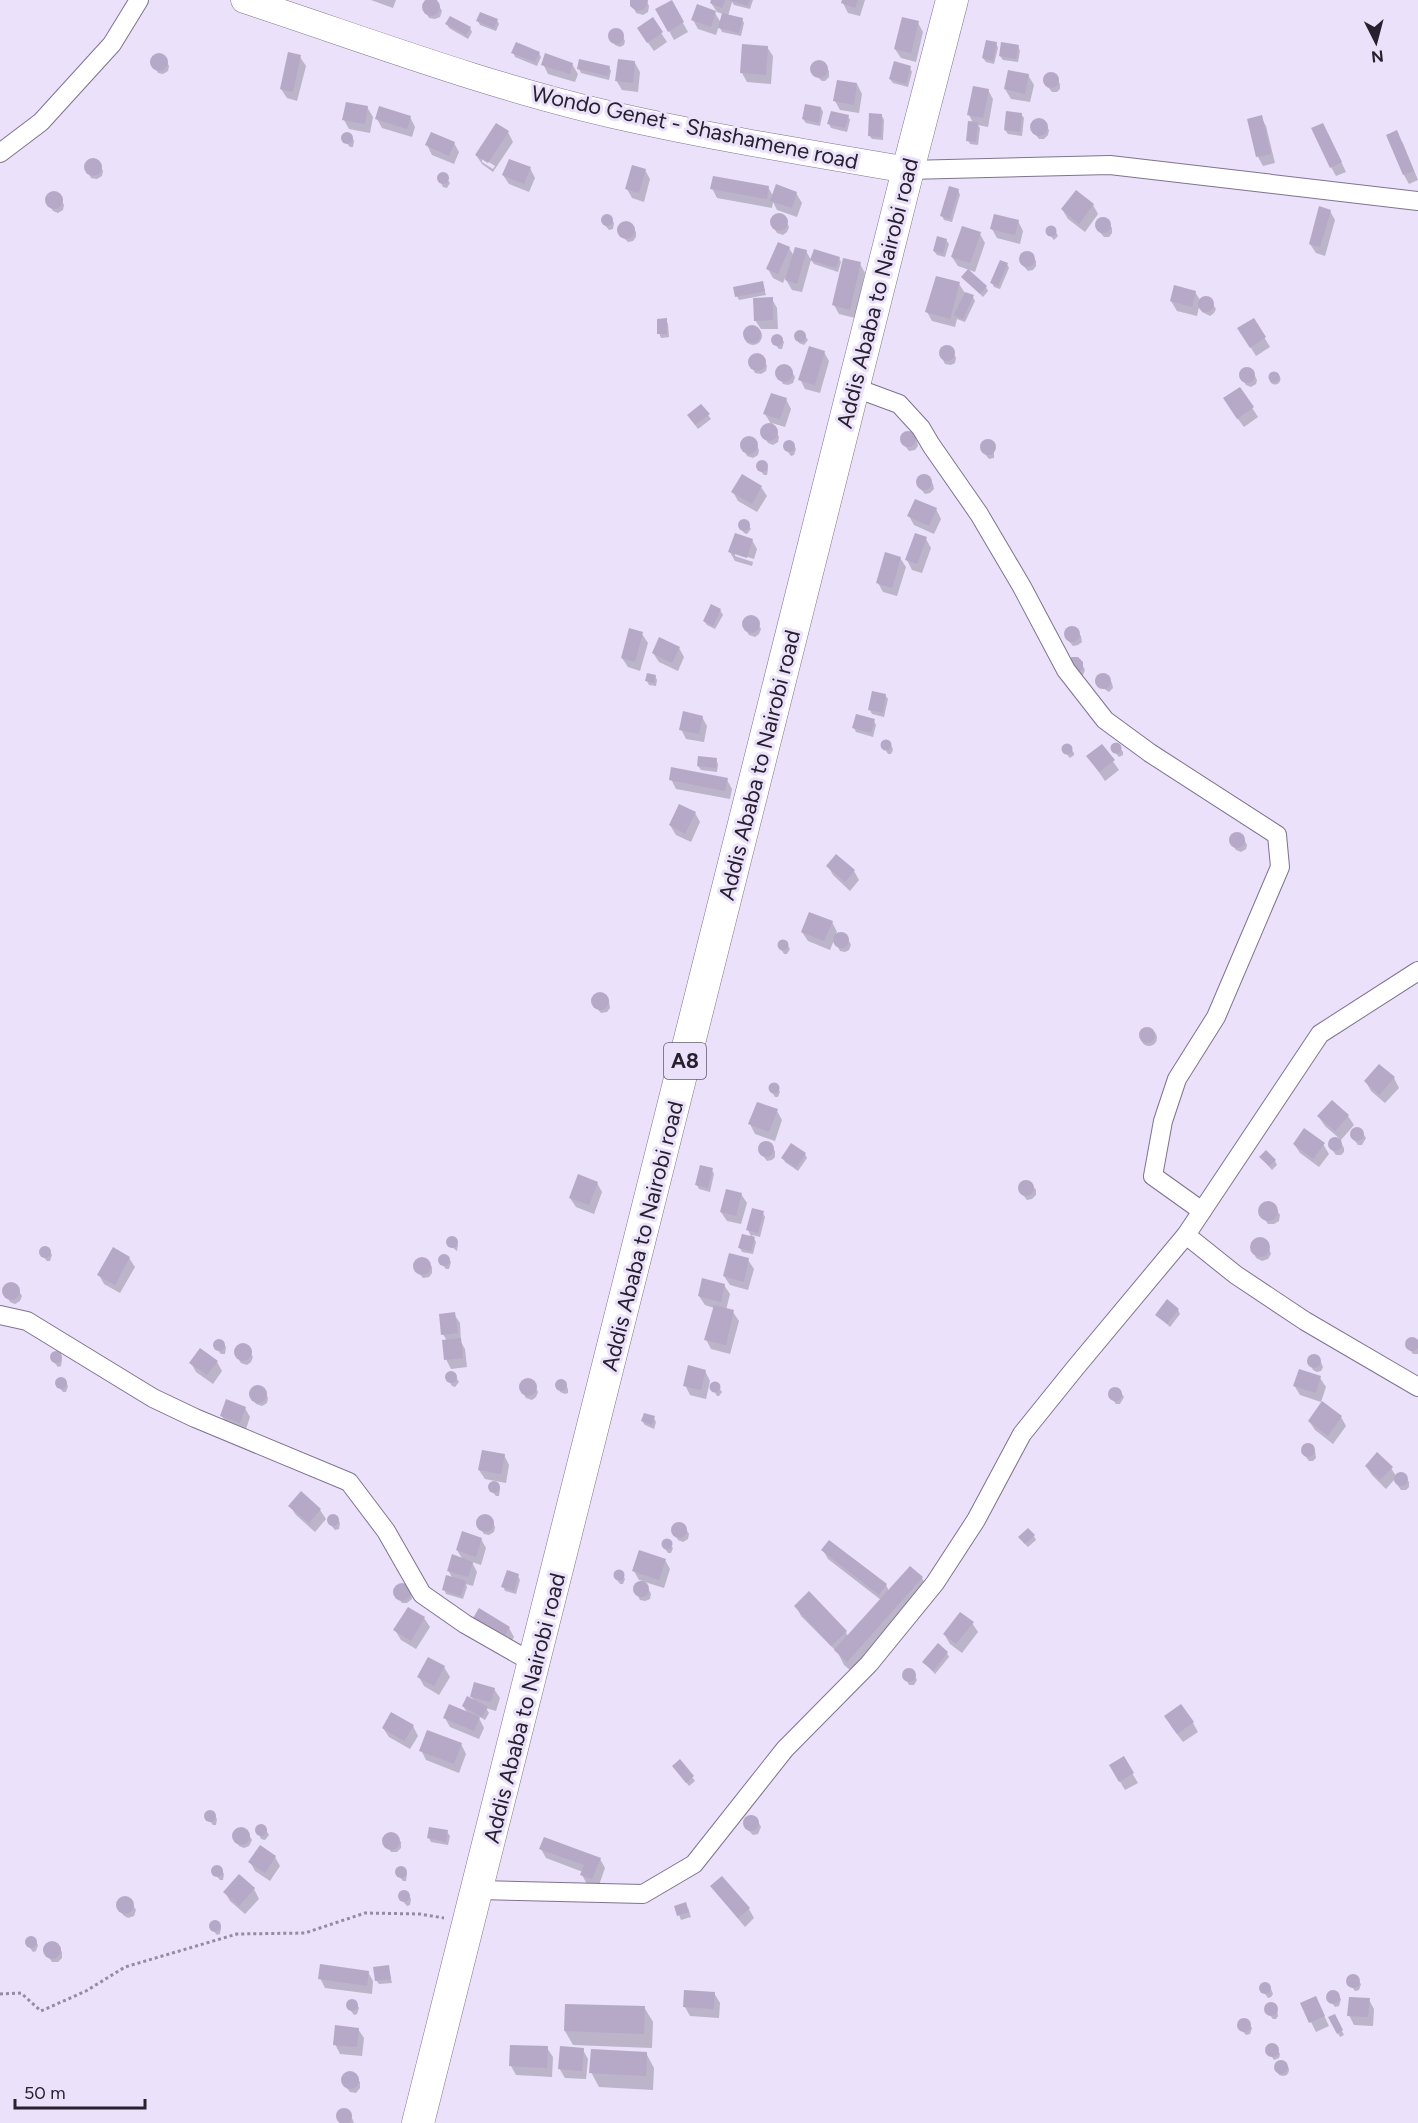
<svg xmlns="http://www.w3.org/2000/svg" width="1418" height="2123" font-family="Figtree,sans-serif">
<rect width="100%" height="100%" fill="#ebe1fb"/>
<g fill="#0003" fill-rule="evenodd">
<polygon points="371,0 396,0 393,8"/>
<polygon points="434,0 436,1 442,11 440,17 435,19 429,18 423,7 426,1"/>
<polygon points="632,0 646,0 649,6 648,12 643,15 636,13"/>
<polygon points="713,0 753,0 750,9 734,5 732,2 728,16 742,19 744,23 741,36 722,32 719,26 716,35 698,29 693,20 715,13 721,23 723,14 717,12 711,3"/>
<polygon points="844,0 865,0 860,16 848,13 843,3"/>
<polygon points="671,2 688,32 674,40 657,9"/>
<polygon points="652,19 667,42 654,51 644,37"/>
<polygon points="497,20 499,24 496,31 480,25 478,21"/>
<polygon points="918,23 923,32 916,62 901,58 895,49"/>
<polygon points="447,24 470,28 472,32 468,39 449,28"/>
<polygon points="616,29 620,31 625,41 624,45 620,47 615,45 610,36 612,31"/>
<polygon points="996,43 998,48 994,64 986,62 983,58"/>
<polygon points="1018,46 1020,51 1018,62 1003,60 1000,56"/>
<polygon points="767,47 773,56 771,84 747,82 742,73"/>
<polygon points="513,52 539,53 541,57 537,66 515,57"/>
<polygon points="159,54 164,56 169,66 168,71 163,74 158,73 152,62 154,56"/>
<polygon points="300,57 306,66 297,101 287,98 281,89"/>
<polygon points="816,62 821,62 829,71 829,77 825,81 822,81 812,72 811,66"/>
<polygon points="635,63 640,72 638,92 622,90 616,80"/>
<polygon points="543,64 572,64 578,74 575,82 548,74"/>
<polygon points="609,67 611,71 609,80 581,73 579,69"/>
<polygon points="910,68 912,72 908,87 893,83 890,79"/>
<polygon points="1048,74 1054,74 1060,84 1060,89 1057,92 1052,92 1045,83 1045,78"/>
<polygon points="1028,75 1034,85 1030,102 1011,99 1005,89"/>
<polygon points="857,84 862,94 859,113 840,110 835,101"/>
<polygon points="988,90 993,99 988,127 978,125 980,128 978,145 970,144 968,140 973,123 969,115"/>
<polygon points="367,107 373,117 370,133 349,129 344,120"/>
<polygon points="821,108 823,112 820,126 806,123 803,119"/>
<polygon points="1021,114 1024,118 1022,136 1008,134 1005,130"/>
<polygon points="848,116 850,120 847,132 831,128 829,124"/>
<polygon points="882,116 884,120 883,140 872,139 869,135"/>
<polygon points="410,117 415,127 412,137 382,128 377,119"/>
<polygon points="1261,117 1266,126 1275,163 1263,166 1258,157 1249,120"/>
<polygon points="1035,120 1042,120 1049,130 1048,135 1044,139 1039,139 1032,130 1031,124"/>
<path d="M 508,132 L 513,142 L 493,172 L 482,164 L 476,155 ZM 482,158 L 495,166 L 493,169 L 482,162 Z"/>
<polygon points="346,134 352,137 354,141 353,147 350,147 344,140"/>
<polygon points="1328,134 1346,172 1336,176 1331,167"/>
<polygon points="1402,141 1418,180 1409,184 1404,175"/>
<polygon points="454,143 459,152 454,164 432,155 427,145"/>
<polygon points="93,159 98,161 103,171 102,176 97,179 91,178 86,167 88,161"/>
<polygon points="530,168 535,178 529,192 509,184 503,175"/>
<polygon points="645,170 650,179 644,202 632,198 627,189"/>
<polygon points="441,174 444,174 450,183 447,188 443,187 439,179"/>
<polygon points="768,187 773,196 796,193 802,203 797,217 777,210 773,202 772,208 717,198 712,188"/>
<polygon points="958,190 960,195 952,222 944,220 942,216"/>
<polygon points="1076,192 1093,205 1098,214 1085,232 1068,219 1062,209"/>
<polygon points="54,193 59,195 64,205 63,210 58,213 53,211 47,201 49,195"/>
<polygon points="1330,211 1335,220 1325,256 1316,253 1310,244"/>
<polygon points="779,215 784,217 789,227 787,232 783,235 777,233 771,223 774,217"/>
<polygon points="605,217 611,218 614,223 613,229 609,230 603,223"/>
<polygon points="1100,219 1105,219 1112,228 1112,233 1109,237 1104,237 1097,229 1096,223"/>
<polygon points="1018,221 1023,231 1020,244 997,238 992,229"/>
<polygon points="624,223 629,223 636,232 636,237 633,241 628,242 620,234 620,227"/>
<polygon points="1050,227 1054,228 1058,236 1054,240 1047,232"/>
<polygon points="980,234 985,243 975,272 958,266 952,257"/>
<polygon points="946,240 949,244 945,257 937,255 934,251"/>
<polygon points="789,248 794,256 806,251 811,260 802,292 792,290 785,278 783,283 773,278 768,269"/>
<polygon points="1029,252 1036,261 1036,266 1033,270 1028,271 1020,262 1020,257 1024,253"/>
<polygon points="839,258 841,262 838,272 814,264 811,260"/>
<polygon points="860,264 865,273 855,318 839,314 834,305"/>
<polygon points="1007,264 1009,268 1000,289 994,287 992,283"/>
<polygon points="963,277 986,287 988,291 983,297"/>
<polygon points="762,282 766,295 739,300 737,296"/>
<polygon points="959,284 965,293 973,297 975,301 965,322 957,319 955,327 932,321 927,312"/>
<polygon points="1195,292 1200,300 1203,297 1208,297 1216,309 1214,313 1210,316 1202,312 1199,307 1197,316 1177,311 1171,301"/>
<polygon points="772,299 777,308 778,329 761,329 755,320"/>
<polygon points="666,320 668,324 669,337 661,338 659,333"/>
<polygon points="1254,320 1270,347 1256,356 1245,338"/>
<circle cx="753" cy="336" r="9"/>
<polygon points="799,332 803,333 808,340 804,345 799,343 796,338"/>
<polygon points="775,336 781,338 784,342 782,349 779,349 773,342"/>
<polygon points="946,346 951,348 956,358 955,363 951,365 945,364 940,354 942,348"/>
<polygon points="824,352 829,361 820,393 805,389 800,379"/>
<polygon points="757,354 762,356 767,366 766,371 761,374 755,373 750,362 752,356"/>
<polygon points="784,366 789,367 795,377 793,383 788,385 783,384 777,373 780,368"/>
<polygon points="1247,368 1252,370 1257,380 1256,384 1251,387 1246,385 1240,375 1242,370"/>
<circle cx="1275" cy="379" r="5.5"/>
<polygon points="1240,389 1258,417 1244,427 1230,408"/>
<polygon points="786,399 791,409 785,427 772,423 779,437 778,442 773,445 768,443 762,433 764,427 771,424 765,414"/>
<polygon points="701,406 711,419 698,429 691,419"/>
<polygon points="905,433 911,433 917,441 918,446 915,450 909,451 902,442 902,437"/>
<polygon points="749,438 754,440 759,450 758,455 753,458 747,456 742,446 744,440"/>
<polygon points="985,441 990,441 994,444 994,458 989,459 982,450 981,444"/>
<polygon points="787,442 793,444 796,449 794,455 791,456 785,448 785,444"/>
<polygon points="760,462 766,464 768,469 767,475 764,475 758,468"/>
<polygon points="921,476 926,476 933,484 934,489 930,493 925,494 918,486 918,480"/>
<polygon points="761,487 767,496 757,512 738,501 733,492"/>
<polygon points="936,509 941,519 934,534 914,525 909,516"/>
<polygon points="744,520 746,521 751,529 747,534 744,533 739,525"/>
<polygon points="926,539 931,548 922,573 912,570 907,560"/>
<polygon points="752,540 757,549 754,559 735,553 735,556 753,562 752,566 735,561 730,552"/>
<polygon points="900,558 906,567 897,596 883,592 878,583"/>
<polygon points="712,606 720,610 723,615 715,629 707,625 704,621"/>
<polygon points="751,617 755,619 761,629 759,634 755,637 749,635 743,625 746,619"/>
<polygon points="1069,628 1074,628 1081,636 1082,642 1078,645 1073,646 1066,638 1066,632"/>
<polygon points="642,634 648,643 640,671 628,667 622,658"/>
<polygon points="679,648 684,657 678,671 659,662 653,653"/>
<polygon points="1080,660 1085,670 1083,675 1079,677"/>
<polygon points="1100,674 1105,674 1112,683 1113,688 1109,692 1097,684 1096,678"/>
<polygon points="655,676 657,680 656,686 649,685 647,681"/>
<polygon points="885,695 888,699 884,717 872,714 870,710"/>
<polygon points="702,717 707,726 704,742 686,739 681,729"/>
<polygon points="874,721 876,725 873,737 856,732 854,728"/>
<polygon points="885,741 889,742 892,747 893,750 891,754 888,754 883,746"/>
<polygon points="1118,745 1123,752 1123,755 1119,757 1112,749 1113,747"/>
<polygon points="1069,746 1074,753 1074,755 1070,758 1063,750 1064,747"/>
<polygon points="1102,746 1119,770 1105,781 1088,756"/>
<polygon points="716,760 718,764 717,772 701,770 698,766"/>
<polygon points="671,779 727,780 732,789 730,799 676,789"/>
<polygon points="695,813 700,822 691,842 676,835 670,825"/>
<polygon points="1237,833 1242,835 1247,845 1246,849 1241,852 1236,850 1230,840 1232,835"/>
<polygon points="828,866 854,871 859,880 850,891 833,875"/>
<polygon points="832,922 837,932 836,935 841,933 846,935 851,945 849,950 845,952 840,951 834,940 830,950 808,941 802,932"/>
<polygon points="782,941 787,944 790,949 787,954 784,954 779,946"/>
<polygon points="597,994 603,994 609,1002 610,1008 607,1012 601,1013 593,1004 593,998"/>
<circle cx="1149" cy="1038" r="8"/>
<polygon points="1380,1066 1394,1078 1399,1088 1385,1103 1371,1091 1366,1082"/>
<polygon points="773,1084 776,1085 780,1092 778,1097 775,1097 770,1089"/>
<polygon points="777,1111 782,1120 775,1141 755,1134 750,1124"/>
<polygon points="1348,1116 1354,1125 1340,1141 1344,1148 1344,1152 1341,1155 1336,1155 1330,1147 1330,1142 1333,1139 1340,1139 1325,1126 1319,1117"/>
<polygon points="1355,1129 1360,1129 1366,1138 1362,1145 1358,1145 1352,1137 1352,1132"/>
<polygon points="763,1143 768,1143 775,1151 775,1157 772,1160 767,1161 760,1152 759,1147"/>
<polygon points="1294,1144 1323,1144 1329,1154 1319,1167 1300,1153"/>
<polygon points="805,1154 807,1158 798,1171 785,1162 783,1158"/>
<polygon points="1264,1161 1275,1161 1277,1165 1272,1170"/>
<polygon points="712,1170 714,1174 710,1192 699,1189 697,1185"/>
<polygon points="1023,1181 1029,1181 1036,1190 1036,1195 1032,1199 1027,1200 1020,1191 1020,1185"/>
<polygon points="597,1183 602,1192 594,1214 576,1207 570,1198"/>
<polygon points="741,1194 747,1203 741,1224 727,1221 721,1212"/>
<polygon points="1267,1202 1273,1204 1280,1215 1279,1221 1274,1224 1268,1224 1260,1213 1261,1206"/>
<polygon points="763,1213 765,1217 760,1237 752,1235 756,1242 753,1254 742,1252 740,1248 752,1238 748,1230"/>
<polygon points="450,1239 456,1241 458,1245 457,1251 448,1244"/>
<polygon points="1262,1239 1267,1243 1271,1254 1268,1259 1262,1261 1256,1258 1251,1246 1255,1240"/>
<polygon points="43,1248 49,1250 52,1255 50,1261 47,1261 41,1254 41,1250"/>
<polygon points="442,1256 448,1258 451,1262 449,1269 446,1269 440,1262"/>
<polygon points="129,1258 135,1267 120,1293 104,1284 99,1275"/>
<polygon points="419,1259 425,1259 432,1267 432,1273 429,1277 423,1278 416,1269 415,1263"/>
<polygon points="748,1260 754,1269 748,1290 730,1285 724,1276"/>
<polygon points="11,1284 16,1286 22,1296 20,1301 15,1304 10,1302 4,1291 7,1286"/>
<polygon points="724,1285 730,1294 726,1310 733,1312 739,1321 730,1354 711,1349 706,1339 714,1308 705,1305 699,1296"/>
<polygon points="1178,1310 1180,1314 1170,1327 1157,1315"/>
<polygon points="454,1314 460,1323 461,1342 465,1349 467,1367 451,1369 446,1359 447,1341 443,1334"/>
<polygon points="1410,1339 1415,1339 1418,1342 1418,1354 1413,1354 1407,1346 1407,1342"/>
<polygon points="217,1341 223,1343 226,1347 225,1354 221,1354 215,1347"/>
<polygon points="243,1345 247,1347 253,1357 251,1362 247,1365 241,1363 235,1353 238,1347"/>
<polygon points="54,1354 60,1356 62,1360 61,1366 58,1367 52,1360"/>
<polygon points="1314,1355 1319,1358 1323,1367 1321,1371 1317,1372 1313,1370 1309,1361 1310,1357"/>
<polygon points="217,1362 222,1371 213,1384 196,1372 191,1363"/>
<polygon points="705,1371 710,1381 706,1399 690,1395 685,1385"/>
<polygon points="451,1373 454,1374 459,1382 455,1387 452,1386 447,1378"/>
<polygon points="1320,1378 1326,1387 1321,1402 1300,1395 1294,1385"/>
<polygon points="59,1379 65,1381 68,1386 66,1392 63,1392 57,1385"/>
<polygon points="528,1380 533,1382 538,1392 536,1397 532,1400 526,1398 520,1388 523,1382"/>
<polygon points="559,1381 564,1381 568,1389 568,1393 565,1394 560,1392 557,1383"/>
<polygon points="715,1383 722,1392 719,1396 717,1396 711,1386"/>
<polygon points="258,1386 263,1388 268,1398 267,1403 262,1406 256,1404 250,1394 253,1388"/>
<polygon points="1113,1388 1118,1388 1124,1397 1120,1404 1116,1404 1110,1396 1110,1392"/>
<polygon points="245,1408 250,1417 245,1432 227,1425 222,1416"/>
<polygon points="1341,1417 1346,1426 1333,1444 1315,1430 1309,1421"/>
<polygon points="654,1418 656,1422 654,1429 645,1425 642,1421"/>
<polygon points="1306,1445 1313,1446 1315,1451 1316,1458 1313,1461 1309,1461 1303,1453 1303,1448"/>
<polygon points="504,1455 509,1465 506,1483 485,1479 479,1470"/>
<polygon points="1366,1466 1391,1468 1396,1476 1403,1474 1409,1482 1409,1487 1406,1490 1401,1490 1394,1480 1386,1489 1372,1475"/>
<polygon points="492,1483 498,1485 500,1489 499,1496 496,1496 490,1489"/>
<polygon points="290,1506 320,1510 326,1519 315,1532 296,1515"/>
<polygon points="331,1516 337,1518 340,1523 339,1529 335,1530 329,1523"/>
<polygon points="485,1516 490,1517 495,1527 494,1532 489,1535 484,1534 478,1523 480,1517"/>
<polygon points="679,1523 684,1525 689,1534 688,1539 683,1542 678,1540 673,1530 674,1525"/>
<polygon points="1034,1536 1036,1540 1028,1547 1023,1542"/>
<polygon points="481,1539 486,1548 481,1565 472,1562 477,1572 473,1586 466,1584 467,1587 463,1599 446,1594 444,1589 453,1579 448,1570 463,1560 457,1550"/>
<polygon points="665,1541 673,1548 671,1553 668,1553 663,1546"/>
<polygon points="829,1542 886,1585 889,1591 910,1568 922,1578 930,1593 856,1675 844,1665 838,1653 801,1616 796,1606 846,1632 848,1637 881,1600 828,1559 823,1550"/>
<polygon points="665,1560 670,1569 664,1588 645,1582 651,1594 650,1599 645,1601 640,1600 635,1590 636,1584 643,1581 639,1580 634,1571"/>
<polygon points="621,1572 625,1579 623,1584 620,1584 615,1577 616,1574"/>
<polygon points="518,1576 520,1580 516,1594 505,1591 503,1586"/>
<polygon points="399,1585 404,1585 411,1593 412,1599 407,1603 402,1603 395,1594 395,1589"/>
<polygon points="424,1618 430,1627 416,1649 401,1640 395,1630"/>
<polygon points="475,1618 509,1628 514,1637 509,1645 480,1627"/>
<polygon points="972,1623 978,1632 962,1653 950,1644 944,1634"/>
<polygon points="947,1653 949,1657 935,1674 924,1662"/>
<polygon points="444,1667 450,1677 439,1695 424,1686 419,1677"/>
<polygon points="909,1670 913,1672 917,1680 914,1685 909,1685 904,1675"/>
<polygon points="494,1689 500,1698 496,1711 486,1708 489,1713 485,1720 478,1716 484,1728 479,1739 450,1727 445,1718 468,1714 463,1706 475,1702 471,1696"/>
<polygon points="1193,1723 1198,1732 1183,1742 1171,1726"/>
<polygon points="413,1726 418,1736 410,1749 389,1737 383,1728"/>
<polygon points="461,1744 466,1754 459,1773 426,1760 421,1750"/>
<polygon points="1123,1758 1138,1783 1125,1790 1111,1766"/>
<polygon points="680,1761 695,1781 689,1786 676,1770"/>
<polygon points="209,1812 214,1814 217,1819 216,1825 213,1825 207,1818 206,1814"/>
<polygon points="751,1816 756,1818 761,1827 758,1834 753,1835 745,1827 745,1820"/>
<polygon points="261,1826 264,1827 269,1835 265,1840 261,1839 257,1830"/>
<polygon points="241,1828 246,1830 252,1840 249,1846 244,1848 239,1846 234,1836 236,1830"/>
<polygon points="447,1832 450,1836 448,1845 431,1842 429,1838"/>
<polygon points="388,1834 394,1834 401,1842 401,1848 397,1852 391,1852 385,1843 385,1838"/>
<polygon points="541,1849 600,1859 605,1868 598,1888 587,1884 582,1875 583,1872 546,1858"/>
<polygon points="275,1857 280,1866 270,1881 255,1871 250,1862"/>
<polygon points="216,1867 221,1869 224,1874 223,1880 220,1880 214,1873"/>
<polygon points="399,1868 405,1870 407,1874 406,1881 403,1881 397,1874"/>
<polygon points="722,1878 749,1909 754,1918 745,1927 718,1895 712,1886"/>
<polygon points="254,1889 259,1899 245,1914 230,1901 225,1892"/>
<polygon points="403,1893 408,1894 411,1899 410,1905 407,1906 401,1899"/>
<polygon points="125,1898 130,1900 136,1910 134,1916 128,1918 123,1915 118,1905 120,1900"/>
<polygon points="676,1907 688,1908 691,1917 681,1920"/>
<polygon points="213,1922 219,1924 221,1928 220,1934 217,1935 211,1928"/>
<polygon points="29,1938 35,1940 38,1945 36,1951 33,1952 27,1944"/>
<polygon points="49,1943 55,1943 62,1952 62,1958 58,1962 52,1962 46,1953 46,1947"/>
<polygon points="388,1967 392,1983 379,1984 376,1980"/>
<polygon points="368,1972 373,1981 372,1994 325,1988 320,1978"/>
<polygon points="1353,1976 1361,1984 1359,1990 1355,1991 1348,1981"/>
<polygon points="1266,1983 1271,1989 1273,1994 1271,1997 1268,1998 1261,1988 1262,1984"/>
<polygon points="1332,1992 1335,1992 1341,1999 1339,2006 1335,2007 1329,1999 1329,1995"/>
<polygon points="714,1993 720,2003 719,2018 690,2016 685,2007"/>
<polygon points="1369,2000 1374,2009 1373,2026 1354,2025 1349,2015"/>
<polygon points="350,2001 356,2003 359,2008 357,2014 354,2015 348,2007"/>
<polygon points="1302,2004 1320,2007 1329,2026 1316,2032"/>
<polygon points="1271,2005 1274,2006 1277,2010 1278,2016 1276,2019 1273,2019 1266,2010 1267,2006"/>
<polygon points="644,2007 653,2022 652,2048 573,2045 565,2031"/>
<polygon points="1334,2016 1344,2035 1340,2037 1330,2018"/>
<polygon points="1242,2020 1246,2020 1252,2028 1250,2034 1246,2035 1240,2028 1240,2023"/>
<polygon points="358,2029 364,2038 362,2056 340,2054 335,2044"/>
<polygon points="1272,2045 1275,2046 1280,2054 1279,2058 1274,2060 1267,2050 1268,2046"/>
<polygon points="547,2048 553,2057 552,2077 516,2075 511,2066"/>
<polygon points="583,2050 588,2059 586,2079 565,2078 559,2068"/>
<polygon points="646,2053 654,2068 653,2090 599,2087 591,2072"/>
<circle cx="1283" cy="2070" r="6"/>
<polygon points="347,2074 353,2074 360,2082 360,2088 356,2093 350,2092 343,2083 343,2078"/>
<polygon points="344,2109 349,2111 354,2123 340,2123 337,2117 339,2112"/>
</g>
<g fill="#b5a9c7">
<circle cx="431" cy="7" r="9"/>
<polygon points="630,0 648,0 647,5 643,10 636,11 630,6"/>
<polygon points="672,0 684,22 668,32 655,9"/>
<polygon points="711,0 725,0 722,8 710,3"/>
<polygon points="729,0 750,0 748,6"/>
<polygon points="842,0 858,0 855,8 841,3"/>
<polygon points="697,4 716,11 711,27 691,20"/>
<polygon points="480,12 498,19 494,28 476,21"/>
<polygon points="722,13 743,18 739,33 718,28"/>
<polygon points="450,16 471,27 466,35 445,24"/>
<polygon points="653,17 663,32 647,43 637,28"/>
<polygon points="902,17 919,21 911,53 894,49"/>
<circle cx="616" cy="36" r="8"/>
<polygon points="986,40 997,42 993,61 982,58"/>
<polygon points="516,42 540,52 535,62 511,53"/>
<polygon points="1001,42 1019,45 1016,59 999,56"/>
<polygon points="742,44 768,46 766,75 740,73"/>
<polygon points="288,52 301,55 293,92 280,89"/>
<polygon points="545,53 573,63 570,74 541,65"/>
<circle cx="159" cy="62" r="9"/>
<polygon points="579,59 610,66 608,76 577,69"/>
<polygon points="618,59 635,61 633,83 615,81"/>
<circle cx="819" cy="69" r="9"/>
<polygon points="894,61 911,66 906,84 889,79"/>
<polygon points="1008,70 1029,74 1025,94 1004,89"/>
<circle cx="1051" cy="80" r="8"/>
<polygon points="837,80 857,83 854,105 833,101"/>
<polygon points="973,86 989,89 983,118 967,115"/>
<polygon points="346,102 368,106 365,124 342,120"/>
<polygon points="805,104 821,107 819,123 802,119"/>
<polygon points="379,106 411,116 407,129 375,119"/>
<polygon points="831,111 849,115 845,128 827,124"/>
<polygon points="1006,111 1022,113 1020,132 1004,130"/>
<polygon points="869,113 882,114 881,137 868,136"/>
<polygon points="1262,115 1271,154 1256,157 1247,119"/>
<circle cx="1039" cy="127" r="9"/>
<polygon points="968,121 978,122 976,142 966,141"/>
<polygon points="496,123 509,131 488,163 475,155"/>
<polygon points="1323,123 1342,162 1330,168 1311,128"/>
<polygon points="1397,130 1414,171 1403,175 1386,135"/>
<polygon points="431,132 455,142 449,156 425,145"/>
<circle cx="347" cy="138" r="6"/>
<circle cx="93" cy="167" r="9"/>
<polygon points="509,159 531,167 524,184 502,175"/>
<polygon points="632,165 646,169 639,193 625,189"/>
<circle cx="443" cy="178" r="6"/>
<polygon points="713,176 769,186 767,199 710,189"/>
<polygon points="776,184 797,192 792,208 770,201"/>
<polygon points="949,186 959,189 950,219 940,216"/>
<polygon points="1076,190 1094,204 1079,224 1061,209"/>
<circle cx="54" cy="200" r="9"/>
<polygon points="1319,206 1331,210 1320,247 1309,244"/>
<circle cx="779" cy="222" r="9"/>
<polygon points="994,214 1019,220 1015,235 990,229"/>
<circle cx="607" cy="220" r="6"/>
<circle cx="1103" cy="225" r="8"/>
<circle cx="626" cy="230" r="9"/>
<circle cx="1051" cy="231" r="5.5"/>
<polygon points="962,226 981,232 970,263 951,257"/>
<polygon points="937,236 947,239 943,254 933,251"/>
<polygon points="778,242 790,247 778,274 766,269"/>
<polygon points="795,247 807,250 797,284 785,280"/>
<polygon points="814,249 840,257 836,268 810,260"/>
<circle cx="1027" cy="259" r="8"/>
<polygon points="843,258 861,262 850,310 832,305"/>
<polygon points="1000,260 1008,263 998,286 990,283"/>
<polygon points="968,269 987,286 980,294 961,277"/>
<polygon points="936,276 960,282 950,319 925,312"/>
<polygon points="763,281 765,291 735,297 733,287"/>
<polygon points="1174,285 1196,291 1192,307 1170,301"/>
<polygon points="965,292 974,295 963,319 954,315"/>
<circle cx="1206" cy="304" r="8"/>
<polygon points="773,297 773,320 754,321 753,298"/>
<polygon points="667,318 667,334 657,334 657,319"/>
<polygon points="1254,318 1266,337 1250,348 1237,328"/>
<circle cx="752" cy="334" r="9"/>
<circle cx="800" cy="336" r="6"/>
<circle cx="777" cy="340" r="6"/>
<circle cx="947" cy="353" r="8"/>
<polygon points="809,346 825,351 815,385 798,380"/>
<circle cx="757" cy="362" r="9"/>
<circle cx="784" cy="373" r="9"/>
<circle cx="1247" cy="375" r="8"/>
<circle cx="1274" cy="377" r="5.5"/>
<polygon points="1240,387 1254,407 1237,419 1223,398"/>
<polygon points="771,393 787,398 780,419 763,414"/>
<polygon points="701,404 710,414 695,425 687,415"/>
<circle cx="769" cy="432" r="9"/>
<circle cx="908" cy="439" r="8"/>
<circle cx="749" cy="445" r="9"/>
<circle cx="988" cy="447" r="8"/>
<circle cx="789" cy="446" r="6"/>
<circle cx="762" cy="466" r="6"/>
<circle cx="924" cy="482" r="8"/>
<polygon points="742,474 762,486 752,504 731,492"/>
<polygon points="915,499 937,508 929,526 907,516"/>
<circle cx="744" cy="525" r="6"/>
<polygon points="735,533 753,539 747,558 728,552"/>
<polygon points="915,533 927,537 917,564 905,560"/>
<polygon points="885,552 901,557 892,588 876,583"/>
<polygon points="711,604 721,609 713,626 703,621"/>
<circle cx="751" cy="624" r="9"/>
<circle cx="1072" cy="634" r="8"/>
<polygon points="629,628 643,632 635,662 621,658"/>
<polygon points="659,637 680,647 672,663 652,653"/>
<polygon points="1072,657 1078,657 1083,662 1083,668 1079,673 1069,659"/>
<circle cx="1103" cy="681" r="8"/>
<polygon points="647,673 656,675 654,683 645,681"/>
<polygon points="872,691 886,694 883,713 868,710"/>
<polygon points="683,711 703,716 699,734 679,730"/>
<polygon points="856,714 875,719 871,733 852,728"/>
<circle cx="886" cy="745" r="5.5"/>
<circle cx="1116" cy="748" r="5.5"/>
<circle cx="1067" cy="749" r="5.5"/>
<polygon points="1102,744 1115,760 1099,772 1086,756"/>
<polygon points="698,756 717,758 716,768 697,766"/>
<polygon points="671,767 728,778 725,791 669,780"/>
<polygon points="679,804 696,812 685,834 669,825"/>
<circle cx="1237" cy="840" r="8"/>
<polygon points="836,854 855,870 845,882 826,866"/>
<polygon points="809,912 833,921 824,941 801,932"/>
<circle cx="841" cy="940" r="8"/>
<circle cx="783" cy="945" r="5.5"/>
<circle cx="600" cy="1001" r="9"/>
<circle cx="1147" cy="1035" r="8"/>
<polygon points="1379,1064 1395,1077 1379,1095 1364,1081"/>
<circle cx="774" cy="1088" r="5.5"/>
<polygon points="1332,1100 1349,1115 1335,1131 1317,1116"/>
<polygon points="757,1102 778,1109 769,1132 748,1124"/>
<circle cx="1357" cy="1134" r="7"/>
<polygon points="1304,1128 1325,1143 1313,1159 1293,1144"/>
<circle cx="1335" cy="1144" r="7"/>
<circle cx="766" cy="1149" r="8"/>
<polygon points="791,1143 806,1153 796,1168 781,1158"/>
<polygon points="1266,1150 1276,1160 1269,1166 1259,1157"/>
<polygon points="700,1165 713,1168 708,1188 695,1185"/>
<polygon points="578,1174 598,1182 589,1205 569,1198"/>
<circle cx="1026" cy="1188" r="8"/>
<polygon points="726,1189 742,1193 736,1216 720,1212"/>
<circle cx="1268" cy="1211" r="10"/>
<polygon points="752,1208 764,1211 758,1233 746,1230"/>
<polygon points="742,1234 755,1237 751,1251 738,1248"/>
<circle cx="452" cy="1242" r="6"/>
<circle cx="1260" cy="1247" r="10"/>
<circle cx="45" cy="1252" r="6"/>
<polygon points="113,1247 130,1257 115,1285 97,1275"/>
<polygon points="729,1253 749,1258 744,1282 723,1276"/>
<circle cx="444" cy="1260" r="6"/>
<circle cx="422" cy="1266" r="9"/>
<polygon points="702,1278 725,1284 721,1302 698,1296"/>
<circle cx="11" cy="1291" r="9"/>
<polygon points="1167,1299 1179,1309 1167,1324 1155,1315"/>
<polygon points="714,1305 734,1310 726,1345 704,1340"/>
<polygon points="455,1312 458,1333 441,1335 439,1314"/>
<circle cx="1412" cy="1344" r="7"/>
<polygon points="461,1338 463,1358 444,1360 442,1340"/>
<circle cx="219" cy="1345" r="6"/>
<circle cx="243" cy="1352" r="9"/>
<polygon points="200,1348 218,1361 207,1375 189,1363"/>
<circle cx="56" cy="1357" r="6"/>
<circle cx="1314" cy="1361" r="7"/>
<polygon points="688,1365 706,1370 701,1390 683,1386"/>
<polygon points="1299,1369 1321,1376 1316,1393 1293,1386"/>
<circle cx="451" cy="1377" r="6"/>
<circle cx="61" cy="1383" r="6"/>
<circle cx="528" cy="1387" r="9"/>
<circle cx="561" cy="1385" r="6"/>
<circle cx="715" cy="1387" r="5.5"/>
<circle cx="258" cy="1394" r="9"/>
<circle cx="1115" cy="1394" r="7"/>
<polygon points="226,1399 246,1407 240,1423 220,1416"/>
<polygon points="1322,1401 1342,1416 1328,1436 1308,1421"/>
<polygon points="644,1413 655,1416 652,1425 641,1421"/>
<circle cx="1308" cy="1450" r="7"/>
<polygon points="482,1450 505,1454 501,1474 478,1470"/>
<polygon points="1377,1452 1393,1467 1380,1480 1365,1466"/>
<circle cx="1401" cy="1479" r="7"/>
<circle cx="494" cy="1487" r="6"/>
<polygon points="301,1491 321,1509 309,1523 288,1506"/>
<circle cx="333" cy="1520" r="6"/>
<circle cx="485" cy="1523" r="9"/>
<circle cx="679" cy="1530" r="8"/>
<polygon points="1028,1528 1035,1535 1025,1544 1018,1537"/>
<polygon points="462,1531 482,1538 476,1557 456,1550"/>
<circle cx="667" cy="1544" r="5.5"/>
<polygon points="829,1540 887,1584 879,1595 821,1550"/>
<polygon points="639,1550 666,1559 659,1580 632,1571"/>
<polygon points="452,1554 473,1562 468,1577 447,1571"/>
<polygon points="910,1566 923,1577 847,1662 834,1650"/>
<circle cx="619" cy="1575" r="5.5"/>
<polygon points="507,1570 519,1574 514,1591 501,1587"/>
<polygon points="446,1575 466,1581 461,1596 442,1590"/>
<circle cx="641" cy="1589" r="8"/>
<circle cx="402" cy="1592" r="9"/>
<polygon points="809,1591 847,1631 831,1646 794,1606"/>
<polygon points="408,1607 425,1617 411,1641 393,1630"/>
<polygon points="479,1608 510,1627 504,1637 473,1618"/>
<polygon points="960,1612 974,1622 956,1644 943,1634"/>
<polygon points="938,1643 948,1652 933,1671 922,1662"/>
<polygon points="428,1657 445,1666 434,1686 417,1677"/>
<circle cx="909" cy="1675" r="7"/>
<polygon points="474,1682 495,1688 491,1702 470,1697"/>
<polygon points="467,1696 488,1707 482,1717 462,1706"/>
<polygon points="449,1704 480,1717 474,1731 443,1718"/>
<polygon points="1181,1704 1194,1722 1177,1734 1164,1716"/>
<polygon points="391,1712 414,1725 404,1741 382,1728"/>
<polygon points="427,1730 462,1743 454,1764 419,1751"/>
<polygon points="1124,1756 1134,1773 1119,1782 1109,1765"/>
<polygon points="680,1759 694,1776 686,1783 672,1766"/>
<circle cx="210" cy="1816" r="6"/>
<circle cx="751" cy="1823" r="8"/>
<circle cx="261" cy="1830" r="6"/>
<polygon points="429,1827 448,1830 446,1842 427,1838"/>
<circle cx="241" cy="1836" r="9"/>
<circle cx="391" cy="1841" r="9"/>
<polygon points="544,1837 601,1858 592,1879 580,1875 584,1865 539,1849"/>
<polygon points="260,1845 276,1856 265,1873 248,1862"/>
<circle cx="217" cy="1871" r="6"/>
<circle cx="401" cy="1872" r="6"/>
<polygon points="239,1874 255,1888 239,1906 223,1892"/>
<polygon points="722,1876 750,1908 738,1918 710,1886"/>
<circle cx="404" cy="1896" r="6"/>
<circle cx="125" cy="1905" r="9"/>
<polygon points="686,1902 689,1912 677,1916 674,1906"/>
<circle cx="215" cy="1926" r="6"/>
<circle cx="31" cy="1942" r="6"/>
<circle cx="52" cy="1950" r="9"/>
<polygon points="320,1964 369,1971 367,1986 318,1979"/>
<polygon points="389,1965 391,1979 375,1981 373,1967"/>
<circle cx="1353" cy="1981" r="7"/>
<circle cx="1265" cy="1988" r="6"/>
<polygon points="684,1990 715,1992 714,2009 683,2007"/>
<circle cx="1333" cy="1997" r="7"/>
<polygon points="1316,1996 1325,2016 1309,2023 1300,2003"/>
<polygon points="1349,1997 1370,1998 1368,2017 1347,2016"/>
<circle cx="352" cy="2005" r="6"/>
<circle cx="1271" cy="2009" r="7"/>
<polygon points="565,2004 645,2006 644,2034 564,2031"/>
<polygon points="1335,2014 1343,2030 1337,2034 1328,2017"/>
<circle cx="1244" cy="2025" r="7"/>
<polygon points="335,2025 359,2028 357,2047 333,2045"/>
<circle cx="1272" cy="2050" r="7"/>
<polygon points="510,2045 548,2046 547,2068 509,2066"/>
<polygon points="560,2046 584,2048 582,2071 558,2069"/>
<polygon points="591,2049 647,2052 646,2076 589,2073"/>
<circle cx="1281" cy="2067" r="7"/>
<circle cx="350" cy="2080" r="9"/>
<circle cx="344" cy="2116" r="8"/>
</g>
<g fill="none" stroke-linecap="round" stroke-linejoin="round">
<g stroke="#7f738f" stroke-width="20">
<g id="street">
<polyline points="0,153 41,122 112,44 139,0"/>
<polyline points="908,170 1110,165 1418,201"/>
<polyline points="853,387 899,404 921,428 931,445 979,514 1022,587 1066,670 1105,720 1150,753 1277,835 1280,867 1216,1017 1177,1079 1163,1121 1153,1176 1202,1211"/>
<polyline points="1186,1235 1236,1275 1305,1321 1418,1387"/>
<polyline points="0,1315 27,1321 153,1398 195,1418 349,1482 386,1531 422,1594 465,1624 535,1664"/>
<polyline points="478,1890 643,1894 694,1864 785,1749 869,1664 935,1583 976,1520 1022,1434 1076,1367 1186,1235 1320,1034 1418,971"/>
</g>
</g>
<g stroke="#7f738f" stroke-width="27">
<path id="secondary" d="M 244,0 C 366,40 487,86 613,115 C 710,137 809,153 908,170"/>
</g>
<g stroke="#7f738f" stroke-width="33">
<polyline id="highway" points="418,2123 908,170 952,0"/>
</g>
<polyline stroke="#938c9f" stroke-width="3" stroke-dasharray="3 3" stroke-linecap="butt" points="0,1994 21,1993 41,2011 86,1991 125,1967 237,1934 305,1933 365,1913 420,1914 444,1918"/>
<use href="#street" stroke="#fff" stroke-width="18"/>
<use href="#secondary" stroke="#fff" stroke-width="26"/>
<use href="#highway" stroke="#fff" stroke-width="32"/>
</g>
<g text-anchor="middle" stroke-width="6" stroke-linejoin="round" paint-order="stroke">
<rect fill="#ebe1fb" stroke="#615b6b" stroke-width="1.5" x="664" y="1043" width="42" height="36" rx="4.5"/>
<g font-size="21" font-weight="bold" fill="#26212d">
<text x="685" y="1068">A8</text>
</g>
<g font-size="22" fill="#26212d" stroke="#ebe1fb">
<text transform="translate(695 127) rotate(12)" y="8">Wondo Genet - Shashamene road</text>
<text transform="translate(877 293) rotate(-76)" y="8">Addis Ababa to Nairobi road</text>
<text transform="translate(759 765) rotate(-76)" y="8">Addis Ababa to Nairobi road</text>
<text transform="translate(642 1236) rotate(-76)" y="8">Addis Ababa to Nairobi road</text>
<text transform="translate(524 1708) rotate(-76)" y="8">Addis Ababa to Nairobi road</text>
</g>
</g>
<g transform="translate(1376 42) rotate(174)" stroke="#ebe1fb" stroke-width="4.5" paint-order="stroke">
<path d="M0-4.5L10 22L0 15L-10 22Z" fill="#26212d"/>
<text y="-9" font-size="16" font-weight="bold" text-anchor="middle" fill="#26212d">N</text>
</g>
<path d="M15 2099v9h130v-9" fill="none" stroke="#26212d" stroke-width="3"/>
<text x="24" y="2099" font-size="18" fill="#26212d" stroke="#ebe1fb" stroke-width="4.5" paint-order="stroke">50 m</text>
</svg>
